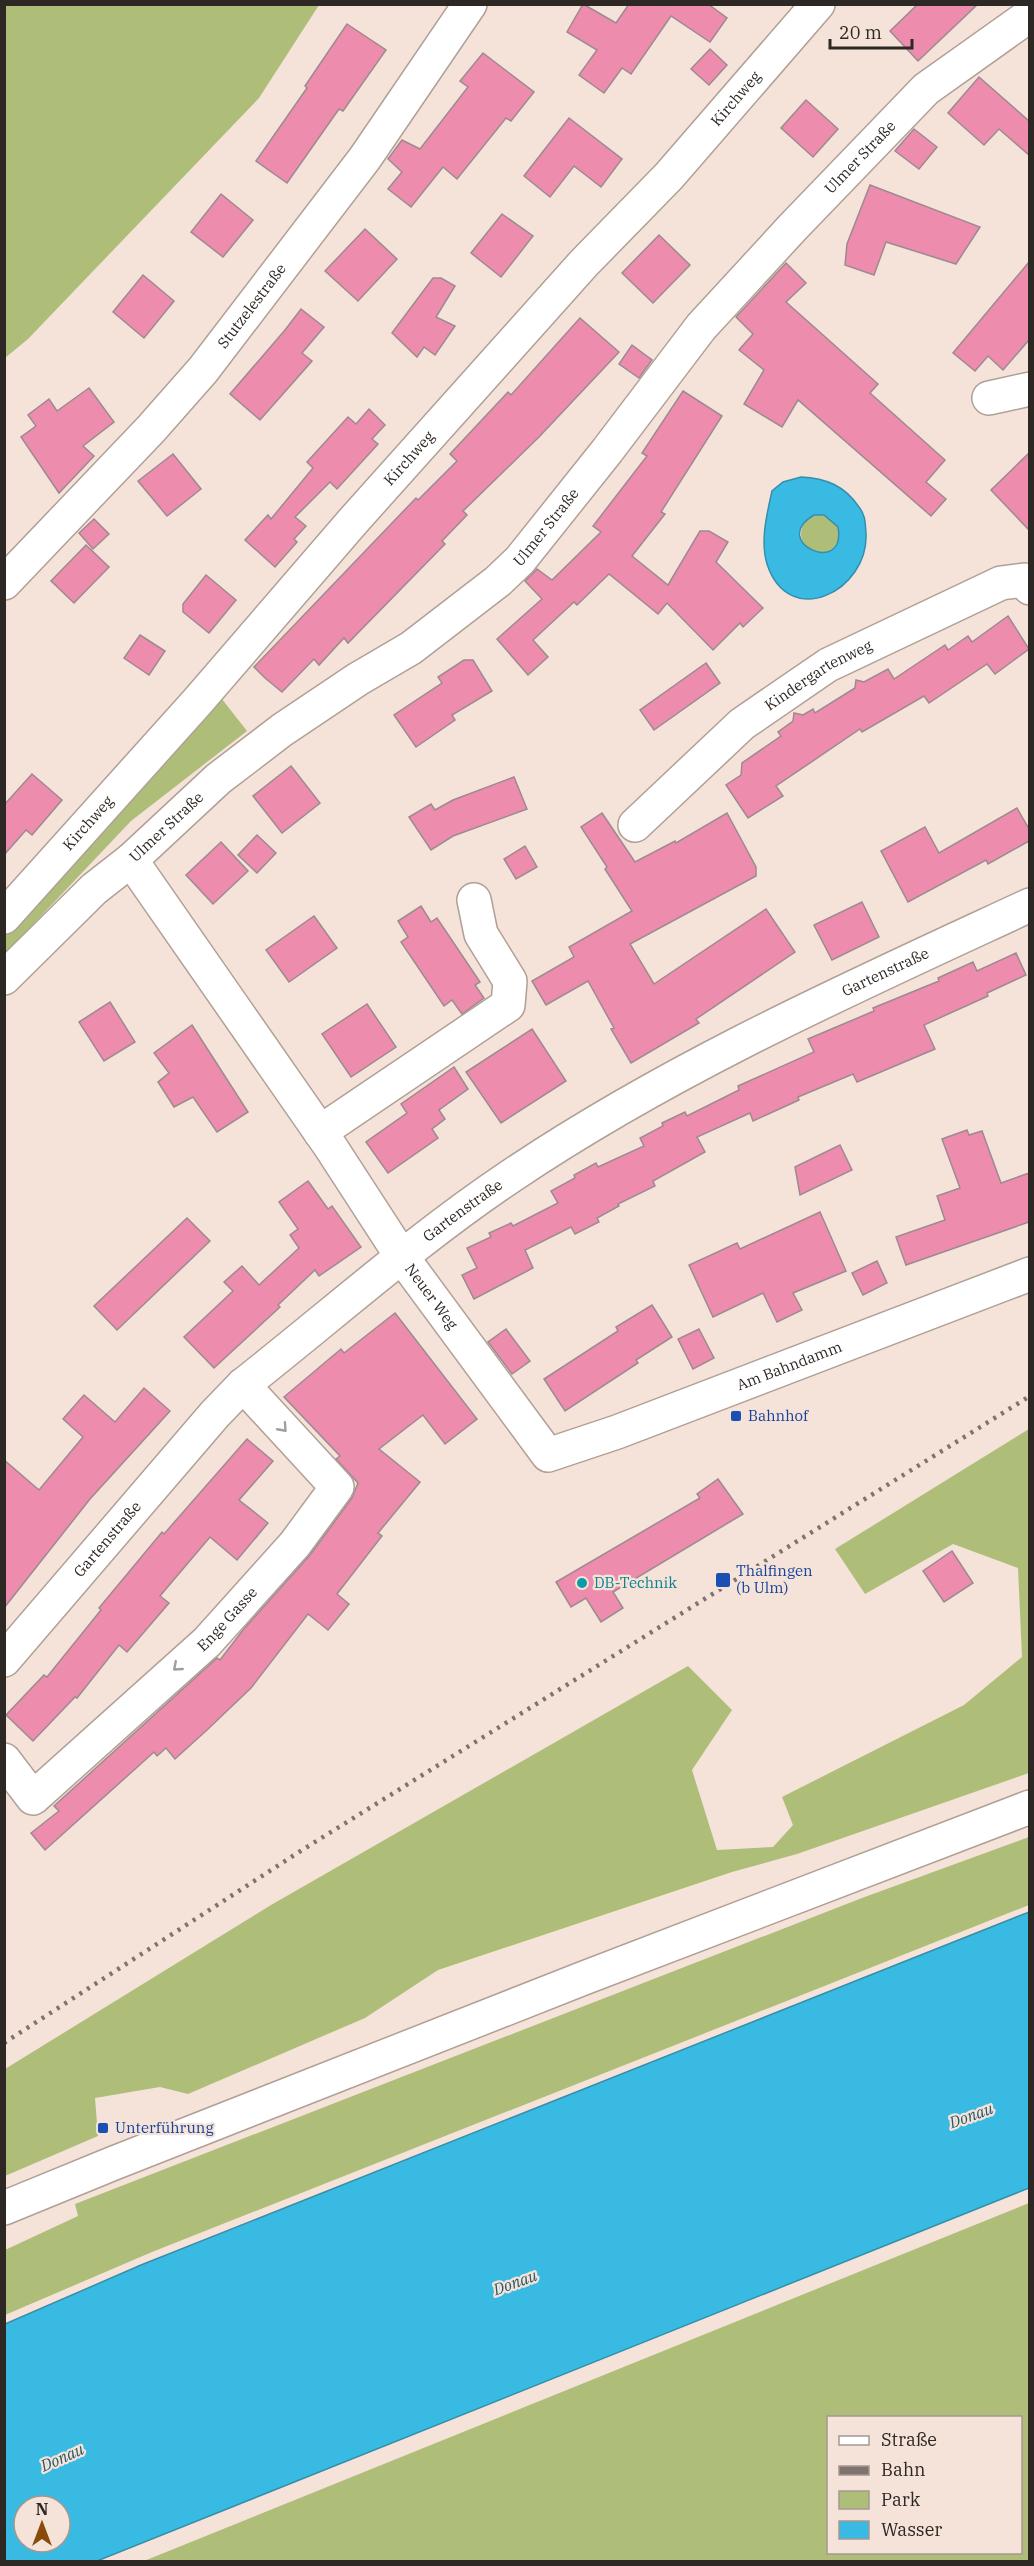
<svg xmlns="http://www.w3.org/2000/svg" width="1034" height="2566" font-family="'IBM Plex Serif',serif">
<rect width="100%" height="100%" fill="#f5e3d9"/>
<g fill="#aebe79" fill-rule="evenodd">
<polygon points="5,4 319,5 259,98 28,339 5,358"/>
<circle cx="820" cy="534" r="19"/>
<polygon points="218,694 247,731 131,821 5,954 5,933"/>
<polygon points="1029,1429 1029,1773 797,1854 732,1872 438,1970 365,2018 188,2094 160,2087 95,2098 98,2136 5,2176 5,2069 271,1905 688,1666 732,1710 692,1770 717,1850 773,1847 793,1825 782,1797 964,1705 1022,1657 1018,1568 953,1544 865,1594 835,1549"/>
<polygon points="1029,1837 1029,1905 152,2252 5,2315 5,2250 78,2216 75,2204 862,1898"/>
<path d="M 1029,2203 L 1029,2561 L 144,2561 ZM 828,2418 L 1020,2418 L 1020,2552 L 828,2552 Z"/>
</g>
<g fill="#39bae3" stroke="#368eaa" stroke-width="1.5" fill-rule="evenodd">
<path d="M 801,477 C 826,478 845,486 859,507 C 866,516 865,523 866,533 C 869,591 789,631 767,564 C 760,540 767,514 772,491 L 783,482 ZM 814,515 L 824,515 L 838,527 C 847,577 768,542 814,515 Z"/>
<path d="M 1029,1912 L 1029,2188 L 97,2561 L 5,2561 L 5,2324 L 141,2265 ZM 24,2506 L 60,2506 L 60,2542 L 24,2542 Z"/>
</g>
<g fill="#ed8cac" stroke="#9d8a90" stroke-width="1.5">
<polygon points="583,4 616,23 629,4 708,4 727,18 710,42 671,16 631,74 622,68 604,93 579,75 597,50 567,32"/>
<polygon points="918,4 978,4 918,61 890,31"/>
<polygon points="347,24 386,50 343,111 339,109 287,183 256,161 307,88 305,86"/>
<polygon points="710,49 727,65 709,85 691,69"/>
<polygon points="483,53 534,92 511,121 506,118 457,179 443,167 411,207 388,189 402,172 388,159 402,140 420,149 468,87 460,81"/>
<polygon points="979,77 1029,121 1029,155 999,129 984,145 948,113"/>
<polygon points="806,100 838,129 813,157 781,128"/>
<polygon points="569,118 622,159 601,187 574,166 550,197 524,176"/>
<polygon points="914,129 937,147 919,169 895,151"/>
<polygon points="870,185 980,227 956,264 886,242 874,275 845,265 847,244"/>
<polygon points="221,194 253,220 223,257 191,232"/>
<polygon points="502,214 533,236 501,277 471,253"/>
<polygon points="365,229 397,259 358,301 325,271"/>
<polygon points="659,235 690,265 653,303 622,273"/>
<polygon points="1029,262 1029,340 1003,370 988,356 975,371 953,353"/>
<polygon points="786,263 806,283 786,302 878,384 870,393 945,460 926,482 946,499 931,516 798,400 782,427 744,404 764,370 739,350 753,334 736,317"/>
<polygon points="143,275 174,301 144,338 113,312"/>
<polygon points="433,278 441,278 455,286 436,317 455,326 435,355 424,347 417,357 392,333"/>
<polygon points="301,309 324,327 302,353 312,361 260,420 230,394 285,330"/>
<polygon points="580,318 619,352 539,437 463,511 467,515 442,541 445,544 348,643 344,638 319,665 314,659 282,692 265,678 254,667 416,498 418,500 457,461 450,454 508,392 511,395"/>
<polygon points="632,345 652,360 639,378 619,364"/>
<polygon points="89,388 114,422 83,446 94,456 59,493 21,437 36,426 28,415 49,399 57,411"/>
<polygon points="683,391 722,416 661,512 665,514 632,556 668,585 700,531 709,531 728,542 716,562 763,608 743,627 740,623 713,650 667,603 658,614 609,574 577,605 574,602 533,640 548,657 528,675 497,639 542,599 525,581 537,569 552,580 601,532 593,526 647,456 642,453"/>
<polygon points="369,409 385,425 372,439 378,444 337,489 330,482 295,517 306,526 294,539 297,542 275,567 245,540 268,515 271,519 313,468 307,462 348,417 356,424"/>
<polygon points="1029,453 1029,530 991,490"/>
<polygon points="173,454 201,489 167,516 138,481"/>
<polygon points="94,519 109,534 93,549 79,533"/>
<polygon points="86,545 109,567 74,603 51,581"/>
<polygon points="206,575 236,600 209,633 183,612 183,604"/>
<polygon points="1008,616 1029,649 995,674 987,664 929,703 924,696 862,732 860,729 776,786 783,796 748,818 726,785 741,775 742,763 781,736 778,732 793,721 794,713 803,715 813,709 815,713 855,688 856,680 864,682 888,669 894,679 945,645 948,650 968,636 972,642"/>
<polygon points="140,635 165,651 149,675 124,658"/>
<polygon points="464,660 473,660 492,691 452,715 455,720 416,747 394,715 442,683 438,677"/>
<polygon points="706,663 720,683 654,730 640,710"/>
<polygon points="291,766 320,803 282,833 253,796"/>
<polygon points="32,774 62,800 32,835 26,830 4,855 4,805"/>
<polygon points="514,777 527,809 453,836 431,850 409,817 431,804 435,810 453,800"/>
<polygon points="1017,808 1029,829 1029,841 988,864 986,860 908,902 881,851 925,827 939,853"/>
<polygon points="602,813 635,862 675,841 676,843 727,813 756,867 756,876 630,944 654,984 766,909 795,952 696,1019 699,1023 631,1063 611,1029 614,1028 588,981 546,1005 532,981 574,957 569,947 632,911 605,869 607,867 581,827"/>
<polygon points="257,835 276,853 257,873 238,855"/>
<polygon points="221,842 248,871 213,904 186,875"/>
<polygon points="525,846 537,867 516,879 504,859"/>
<polygon points="862,902 879,937 832,960 814,925"/>
<polygon points="421,906 431,922 437,918 480,982 475,985 484,998 462,1014 452,1000 444,1006 401,942 408,937 398,921"/>
<polygon points="314,916 337,948 289,982 266,950"/>
<polygon points="1016,953 1026,975 987,993 988,996 924,1025 935,1049 857,1082 853,1074 798,1097 799,1100 753,1121 750,1113 697,1137 705,1152 653,1181 655,1186 618,1204 619,1206 597,1218 599,1222 575,1234 571,1227 525,1250 533,1268 474,1299 462,1275 477,1268 467,1248 491,1237 489,1233 511,1223 513,1226 558,1203 551,1191 575,1178 574,1175 596,1163 598,1167 644,1146 640,1138 663,1126 662,1123 685,1112 687,1116 739,1090 738,1086 814,1052 808,1039 874,1011 873,1008 939,981 938,978 973,962 977,971"/>
<polygon points="110,1002 135,1042 104,1061 79,1022"/>
<polygon points="367,1004 396,1047 351,1077 322,1034"/>
<polygon points="192,1025 248,1112 217,1132 193,1097 174,1107 158,1082 169,1073 154,1053"/>
<polygon points="532,1029 566,1081 501,1123 466,1072"/>
<polygon points="454,1067 468,1089 439,1110 445,1119 432,1129 438,1138 388,1173 366,1142 407,1113 401,1104"/>
<polygon points="967,1130 969,1135 982,1131 1001,1183 1029,1173 1029,1222 906,1265 896,1237 945,1220 937,1196 960,1188 942,1139"/>
<polygon points="840,1145 852,1170 800,1195 795,1167"/>
<polygon points="308,1181 328,1209 332,1206 361,1247 319,1276 315,1270 278,1305 280,1307 214,1368 184,1337 233,1291 224,1282 242,1266 259,1285 299,1248 290,1235 298,1229 279,1202"/>
<polygon points="820,1212 846,1271 793,1293 802,1310 777,1322 763,1293 713,1317 689,1265 737,1243 740,1249"/>
<polygon points="187,1218 210,1241 117,1330 94,1306"/>
<polygon points="877,1261 887,1283 863,1295 852,1273"/>
<polygon points="652,1305 672,1337 636,1360 638,1363 565,1411 544,1379 618,1331 616,1327"/>
<polygon points="395,1313 477,1419 445,1444 423,1415 379,1449 420,1482 378,1533 382,1536 337,1594 349,1604 328,1630 308,1614 251,1688 207,1730 175,1759 166,1748 157,1756 154,1752 45,1850 31,1833 59,1811 54,1806 217,1658 220,1660 243,1630 310,1555 352,1498 358,1483 336,1459 340,1456 284,1397 341,1349 344,1353"/>
<polygon points="506,1329 530,1361 512,1374 488,1342"/>
<polygon points="699,1329 714,1358 693,1369 678,1339"/>
<polygon points="144,1388 170,1411 90,1499 4,1608 4,1460 39,1490 83,1437 63,1419 84,1395 115,1422"/>
<polygon points="247,1439 273,1461 239,1500 268,1523 237,1560 210,1537 160,1596 169,1603 127,1652 119,1645 77,1698 75,1697 33,1741 6,1715 44,1675 47,1677 101,1610 99,1608 162,1532 164,1534"/>
<polygon points="718,1479 743,1514 613,1592 623,1608 601,1622 586,1598 571,1607 556,1582 700,1498 697,1494"/>
<polygon points="952,1551 973,1583 944,1602 923,1571"/>
</g>
<g fill="none" stroke-linecap="round" stroke-linejoin="round">
<g stroke="#b0a096" stroke-width="36">
<g id="minor">
<polyline points="989,398 1030,389"/>
<path id="s1" d="M 4,583 L 151,429 L 203,370 L 365,158 L 470,4"/>
<path id="s2" d="M 635,825 L 742,724 L 828,665 L 1001,583 L 1024,580 L 1030,588"/>
<path id="s3" d="M 131,860 L 330,1146 L 402,1257 L 548,1455 L 617,1432 L 1030,1274"/>
<path id="s4" d="M 4,917 L 198,701 L 354,520 L 584,263 L 669,176 L 818,4"/>
<path id="s5" d="M 4,978 L 94,889 L 131,860 L 218,779 L 282,730 L 358,679 L 411,648 L 498,581 L 520,560 L 607,451 L 701,327 L 793,227 L 926,89 L 1030,15"/>
<polyline points="320,1132 508,1005 510,981 481,934 474,900"/>
<path id="s6" d="M 4,1660 L 215,1414 L 243,1385 C 332,1315 417,1239 511,1176 C 673,1067 853,987 1030,905"/>
<path id="s7" d="M 4,1760 L 33,1798 L 207,1642 L 295,1544 L 337,1487 L 243,1385"/>
<polyline points="4,2208 114,2163 584,1978 1030,1807"/>
</g>
</g>
<use href="#minor" stroke="#fff" stroke-width="33"/>
<polyline stroke="#7e736d" stroke-width="4.5" stroke-dasharray="3 6" stroke-linecap="butt" points="4,2043 299,1852 1030,1396"/>
</g>
<defs><path id="oneway-chevron" d="M-2-3.5L2.5 0L-2 3.5" fill="none" stroke-width="1.6" stroke-linecap="round" stroke-linejoin="round" transform="scale(1.5)"/></defs>
<g stroke="#a19e9c">
<use href="#oneway-chevron" transform="translate(283 1428) rotate(48)"/>
<use href="#oneway-chevron" transform="translate(177 1667) rotate(139)"/>
</g>
<g fill="#1a4fb4" stroke="#f5e3d9" stroke-width="2">
<rect x="730" y="1410" width="12" height="12" rx="3"/>
<rect x="715" y="1572" width="16" height="16" rx="3"/>
<rect x="97" y="2122" width="12" height="12" rx="3"/>
</g>
<circle fill="#0f9aa8" stroke="#f5e3d9" stroke-width="2" cx="582" cy="1583" r="6"/>
<g text-anchor="middle" stroke-width="4.5" stroke-linejoin="round" paint-order="stroke">
<g font-size="15" fill="#2e2824" stroke="#f5e3d9">
<text dy="5" stroke="none"><textPath href="#s4" startOffset="1098">Kirchweg</textPath></text>
<text dy="5" stroke="none"><textPath href="#s5" startOffset="1194">Ulmer Straße</textPath></text>
<text dy="5" stroke="none"><textPath href="#s1" startOffset="372">Stutzelestraße</textPath></text>
<text dy="5" stroke="none"><textPath href="#s4" startOffset="612">Kirchweg</textPath></text>
<text dy="5" stroke="none"><textPath href="#s5" startOffset="708">Ulmer Straße</textPath></text>
<text dy="5" stroke="none"><textPath href="#s2" startOffset="238">Kindergartenweg</textPath></text>
<text dy="5" stroke="none"><textPath href="#s4" startOffset="126">Kirchweg</textPath></text>
<text dy="5" stroke="none"><textPath href="#s5" startOffset="222">Ulmer Straße</textPath></text>
<text dy="5" stroke="none"><textPath href="#s6" startOffset="1131">Gartenstraße</textPath></text>
<text dy="5" stroke="none"><textPath href="#s6" startOffset="645">Gartenstraße</textPath></text>
<text dy="5" stroke="none"><textPath href="#s3" startOffset="530">Neuer Weg</textPath></text>
<text dy="5" stroke="none"><textPath href="#s3" startOffset="984">Am Bahndamm</textPath></text>
<text dy="5" stroke="none"><textPath href="#s6" startOffset="159">Gartenstraße</textPath></text>
<text dy="5" stroke="none"><textPath href="#s7" startOffset="312">Enge Gasse</textPath></text>
</g>
<g font-size="15" fill="#164399" stroke="#f5e3d9" text-anchor="start">
<text x="748" y="1421">Bahnhof</text>
<text x="736" y="1576">Thalfingen<tspan x="736" dy="17">(b Ulm)</tspan></text>
<text x="115" y="2133">Unterführung</text>
</g>
<g font-size="15" fill="#0d838f" stroke="#f5e3d9" text-anchor="start">
<text x="594" y="1588">DB-Technik</text>
</g>
<g font-size="16" font-style="italic" fill="#25586a" stroke="#f5e3d9">
<text transform="translate(971 2115) rotate(-20)" y="6">Donau</text>
<text transform="translate(515 2282) rotate(-20)" y="6">Donau</text>
<text transform="translate(62 2457) rotate(-24)" y="6">Donau</text>
</g>
</g>
<rect width="1034" height="2566" fill="none" stroke="#2e2824" stroke-width="12"/>
<rect x="827" y="2416" width="195" height="138" fill="#f5e3d9" stroke="#a59891" stroke-width="1.5"/>
<rect x="839" y="2436" width="30" height="9" fill="#ffffff" stroke="#a59891" stroke-width="1.5"/>
<text x="881" y="2446" font-size="18" fill="#2e2824">Straße</text>
<rect x="839" y="2466" width="30" height="9" fill="#7e736d" stroke="#a59891" stroke-width="1.5"/>
<text x="881" y="2476" font-size="18" fill="#2e2824">Bahn</text>
<rect x="839" y="2491" width="30" height="18" fill="#aebe79" stroke="#a59891" stroke-width="1.5"/>
<text x="881" y="2506" font-size="18" fill="#2e2824">Park</text>
<rect x="839" y="2521" width="30" height="18" fill="#39bae3" stroke="#a59891" stroke-width="1.5"/>
<text x="881" y="2536" font-size="18" fill="#2e2824">Wasser</text>
<g transform="translate(42 2524)"><circle r="28" fill="#f5e3d9" stroke="#a59891" stroke-width="1.5"/>
<path d="M0-4.5L10 22L0 15L-10 22Z" fill="#884b0a"/>
<text y="-9" font-size="16" font-weight="bold" text-anchor="middle" fill="#2e2824">N</text>
</g>
<path d="M830 39v9h82v-9" fill="none" stroke="#2e2824" stroke-width="3"/>
<text x="839" y="39" font-size="18" fill="#2e2824" stroke="#f5e3d9" stroke-width="4.5" paint-order="stroke">20 m</text>
</svg>
